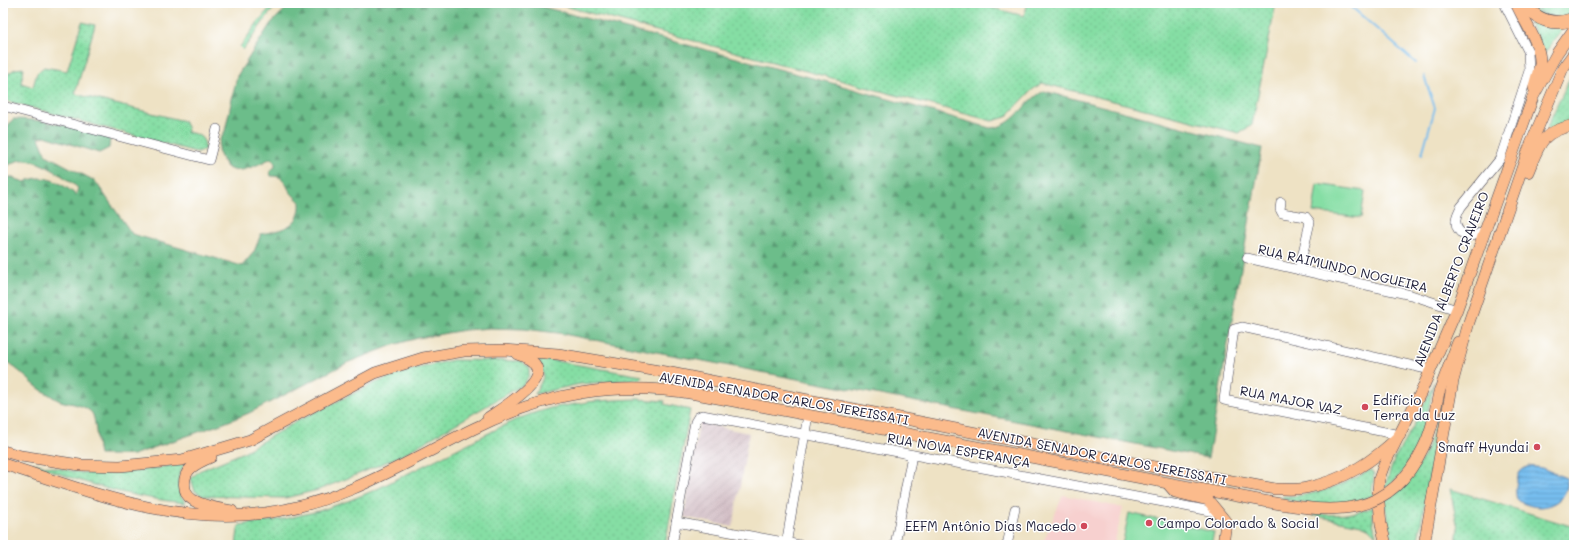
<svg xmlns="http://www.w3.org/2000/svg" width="1577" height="548" font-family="Mali,sans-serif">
<defs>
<pattern id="industrial-furrows" width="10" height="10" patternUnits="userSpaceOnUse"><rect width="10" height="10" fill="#d2bec5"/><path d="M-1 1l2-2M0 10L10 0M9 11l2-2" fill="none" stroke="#b4a3aa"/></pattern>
<pattern id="grass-dots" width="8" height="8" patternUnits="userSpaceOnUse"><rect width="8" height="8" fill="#85dea4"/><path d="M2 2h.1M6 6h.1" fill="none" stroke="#73be8e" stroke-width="1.8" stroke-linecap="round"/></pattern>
<pattern id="forest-firs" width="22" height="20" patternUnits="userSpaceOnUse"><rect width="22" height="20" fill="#6cbd8a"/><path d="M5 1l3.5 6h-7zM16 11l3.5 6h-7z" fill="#589972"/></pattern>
<pattern id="water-rules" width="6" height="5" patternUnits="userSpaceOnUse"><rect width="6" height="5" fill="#76bdee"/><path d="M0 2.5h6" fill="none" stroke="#66a2cd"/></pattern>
</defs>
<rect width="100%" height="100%" fill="#fff"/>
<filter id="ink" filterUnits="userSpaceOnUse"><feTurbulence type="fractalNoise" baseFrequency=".025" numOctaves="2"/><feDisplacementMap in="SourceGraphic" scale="8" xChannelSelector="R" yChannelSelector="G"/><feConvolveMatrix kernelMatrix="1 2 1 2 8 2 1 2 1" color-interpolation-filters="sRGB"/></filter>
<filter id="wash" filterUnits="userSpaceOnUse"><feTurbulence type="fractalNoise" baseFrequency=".012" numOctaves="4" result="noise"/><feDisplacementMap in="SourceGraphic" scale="16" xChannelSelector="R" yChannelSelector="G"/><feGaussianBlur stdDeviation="0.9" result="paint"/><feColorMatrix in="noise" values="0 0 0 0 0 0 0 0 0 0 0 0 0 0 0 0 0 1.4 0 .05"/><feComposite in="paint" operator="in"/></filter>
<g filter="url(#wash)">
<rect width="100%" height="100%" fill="#eee2c4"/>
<polygon fill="#f7d0cf" points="1063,495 1123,508 1114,545 1042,545"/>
<polygon fill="url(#industrial-furrows)" points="699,423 749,433 733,527 684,517"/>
<g fill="url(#grass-dots)" stroke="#548070">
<polygon points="274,3 279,3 269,14 243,50 240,47 258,22"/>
<polygon points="553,3 973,3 1024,16 1028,3 1276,3 1252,125 1239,133 1042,83 1032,90 1006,117 992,121"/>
<polygon points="1521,3 1566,24 1544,54"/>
<path d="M 1529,3 L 1574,3 L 1574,13 C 1558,24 1542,13 1529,3 Z"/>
<path d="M 82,22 L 95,25 L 75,94 L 184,121 L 188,129 L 186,132 C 198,134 205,136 205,149 L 198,152 L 192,151 L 3,100 L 3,88 L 6,75 L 15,69 L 24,68 L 21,83 L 33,87 L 37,73 L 44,67 L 67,71 Z"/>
<polygon points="1574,69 1574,122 1549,130 1547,127"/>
<path d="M 538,358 L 642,376 L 641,379 L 580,384 L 535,394 C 544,375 546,379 538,358 Z"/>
<polygon points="453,360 521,361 529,367 529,375 524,384 404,454 361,473 318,490 285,498 203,496 195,491 191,479 199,471 242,453 299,420 375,383 407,371"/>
<path d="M 1434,382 C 1426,419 1420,467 1384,488 L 1395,458 L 1419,416 Z"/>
<path d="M 1446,383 L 1417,545 L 1393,545 L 1384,501 C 1428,474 1433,428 1446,383 Z"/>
<polygon points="637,399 665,401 664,404 690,410 665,545 236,545 238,530 240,525 284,519 319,511 348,501 375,490 515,420 534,413 551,408 595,401"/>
<path d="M 32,463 C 54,467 77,474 99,473 C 128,473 157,468 185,463 C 176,477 175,490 186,503 C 133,498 81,483 32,463 Z"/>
<path d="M 1371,470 L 1374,474 L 1372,491 L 1375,495 L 1350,503 L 1317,505 L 1281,499 L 1283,496 C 1316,497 1342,485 1371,470 Z"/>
<polygon points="1450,489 1574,527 1574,545 1456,545 1458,528"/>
<path d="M 1373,507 L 1373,522 L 1376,536 L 1368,528 L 1361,525 L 1280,509 C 1312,514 1342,520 1373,507 Z"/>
</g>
<path fill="url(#forest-firs)" stroke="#477062" d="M 292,3 L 528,3 L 839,85 L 990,128 C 1015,127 1023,102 1044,91 L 1262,148 L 1208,458 L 558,333 L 524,329 L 490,328 L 465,330 L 418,338 L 393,345 L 349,362 L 249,413 L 224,423 L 133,455 L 99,455 C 97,446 96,419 92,413 C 85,405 73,404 64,402 C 59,401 54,398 50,395 C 32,387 21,368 3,361 L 3,175 L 25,182 C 43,172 62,183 76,195 L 78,188 C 65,177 39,158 20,160 C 15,161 9,166 3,167 L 3,133 L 13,119 C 46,119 80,128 110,139 L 109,148 L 99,153 L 45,136 L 39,138 L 46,155 L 95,181 L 132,234 L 242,266 L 254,252 L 261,234 C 281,230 302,227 300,202 C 297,199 292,195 289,190 C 284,180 283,176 271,176 L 270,171 L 275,167 L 275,162 L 272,158 C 262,162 238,177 227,167 C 223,163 221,156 218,151 L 220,140 L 225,131 L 237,76 L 271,23 Z"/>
<g fill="#85dea4" stroke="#548070">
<polygon points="1317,184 1365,191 1361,218 1313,212"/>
<polygon points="1129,513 1214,532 1211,545 1122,545"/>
</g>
<path fill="url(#water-rules)" stroke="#4c7094" d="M 1528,466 L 1542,468 L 1566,478 C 1572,493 1555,507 1540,507 C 1533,507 1524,504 1518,501 C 1514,496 1516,478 1520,472 C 1522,469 1526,468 1528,466 Z"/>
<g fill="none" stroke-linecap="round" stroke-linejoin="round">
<g stroke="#76bdee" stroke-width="2">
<polyline points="1347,3 1416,63"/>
<polyline points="1422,154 1435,108 1424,76"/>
</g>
</g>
</g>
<g filter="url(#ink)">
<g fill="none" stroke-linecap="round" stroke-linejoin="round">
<g stroke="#413f50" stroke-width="10">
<g id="minor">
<polyline points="3,106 209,160 217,129"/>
<polyline points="1281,202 1280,209 1282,213 1306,217 1310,222 1299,270"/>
<path d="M 1487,228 C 1477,236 1471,238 1460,232 C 1453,224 1456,216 1461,207 L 1500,159 L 1529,71 L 1528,51 L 1504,3"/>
<polyline points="1247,258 1411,295 1457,310"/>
<polyline points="1400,435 1224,400 1234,329 1242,327 1431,370"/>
<polyline points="676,522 800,545"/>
<polyline points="672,545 695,422 698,417 702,415 1216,512"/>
<polyline points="786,545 808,415"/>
<polyline points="895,545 912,455"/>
<polyline points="1007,545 1015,509"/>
</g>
</g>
<g stroke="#413f50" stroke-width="12">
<g id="major">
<path d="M 1516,3 C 1524,22 1541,43 1540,64 C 1539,72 1535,80 1534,88"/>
<path d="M 1528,172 C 1540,143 1541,132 1574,125"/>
<polyline points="1439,392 1458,342"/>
<path d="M 488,418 C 506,405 569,370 517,354"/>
<path d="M 3,451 L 21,456 L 80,465 L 120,466 L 182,460 L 250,440 L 375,373 L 423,358 L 464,351 L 504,350 L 558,354 L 671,373 L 1063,450 L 1275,489 C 1285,489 1297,490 1306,488 C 1344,480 1373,462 1400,435"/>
<path d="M 211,457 C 204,460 197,463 191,468 C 182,476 182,494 193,500 C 205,507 220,509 232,511"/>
<path d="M 3,464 C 91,492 171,525 265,513 C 346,502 403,463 473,429 C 548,392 614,381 696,394 L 1269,502"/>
<polyline points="1168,484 1175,492 1208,500 1226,522 1223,545"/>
<polyline points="1386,545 1381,524 1378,492 1379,479 1384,465 1421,392 1457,309 1533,97 1557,53 1574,29"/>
<polyline points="1424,545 1453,381 1469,322 1528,151 1563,68 1574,53"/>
</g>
</g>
<g stroke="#413f50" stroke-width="14">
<path id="highway" d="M 1524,3 C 1536,21 1554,26 1574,19"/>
</g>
<use href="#minor" stroke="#fff" stroke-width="9"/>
<use href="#major" stroke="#fbbb8c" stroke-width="11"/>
<use href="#highway" stroke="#fbbb8c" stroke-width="13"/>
<g stroke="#413f50" stroke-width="12" stroke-linecap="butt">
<path id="major-bridge" d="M 1269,502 C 1335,514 1390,518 1423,448 C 1432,431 1435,411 1439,392"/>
</g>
<use href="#major-bridge" stroke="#fbbb8c" stroke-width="11"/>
</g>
</g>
<g fill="#d1495b" stroke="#fff" stroke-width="1.5">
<circle cx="1365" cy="407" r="4"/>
<circle cx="1537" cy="447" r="4"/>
<circle cx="1149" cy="523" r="4"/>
<circle cx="1084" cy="526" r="4"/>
</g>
<g text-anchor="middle" stroke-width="3" stroke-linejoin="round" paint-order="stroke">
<g font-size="13" fill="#22223b" stroke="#fff">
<text transform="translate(1343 268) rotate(13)" y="5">RUA RAIMUNDO NOGUEIRA</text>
<text transform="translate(1451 279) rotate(-69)" y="5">AVENIDA ALBERTO CRAVEIRO</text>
<text transform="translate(784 398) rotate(10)" y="5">AVENIDA SENADOR CARLOS JEREISSATI</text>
<text transform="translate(1291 400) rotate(11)" y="5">RUA MAJOR VAZ</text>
<text transform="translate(959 450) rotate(10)" y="5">RUA NOVA ESPERANÇA</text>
<text transform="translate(1102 456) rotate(11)" y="5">AVENIDA SENADOR CARLOS JEREISSATI</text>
</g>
<g font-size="13" fill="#22223b" stroke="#fff" text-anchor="start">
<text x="1373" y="405">Edifício<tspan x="1373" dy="15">Terra da Luz</tspan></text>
<text x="1529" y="452" text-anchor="end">Smaff Hyundai</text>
<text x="1157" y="528">Campo Colorado &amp; Social</text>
<text x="1076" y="531" text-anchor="end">EEFM Antônio Dias Macedo</text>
</g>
</g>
<rect width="1577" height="548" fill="none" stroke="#fff" stroke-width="16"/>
</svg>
